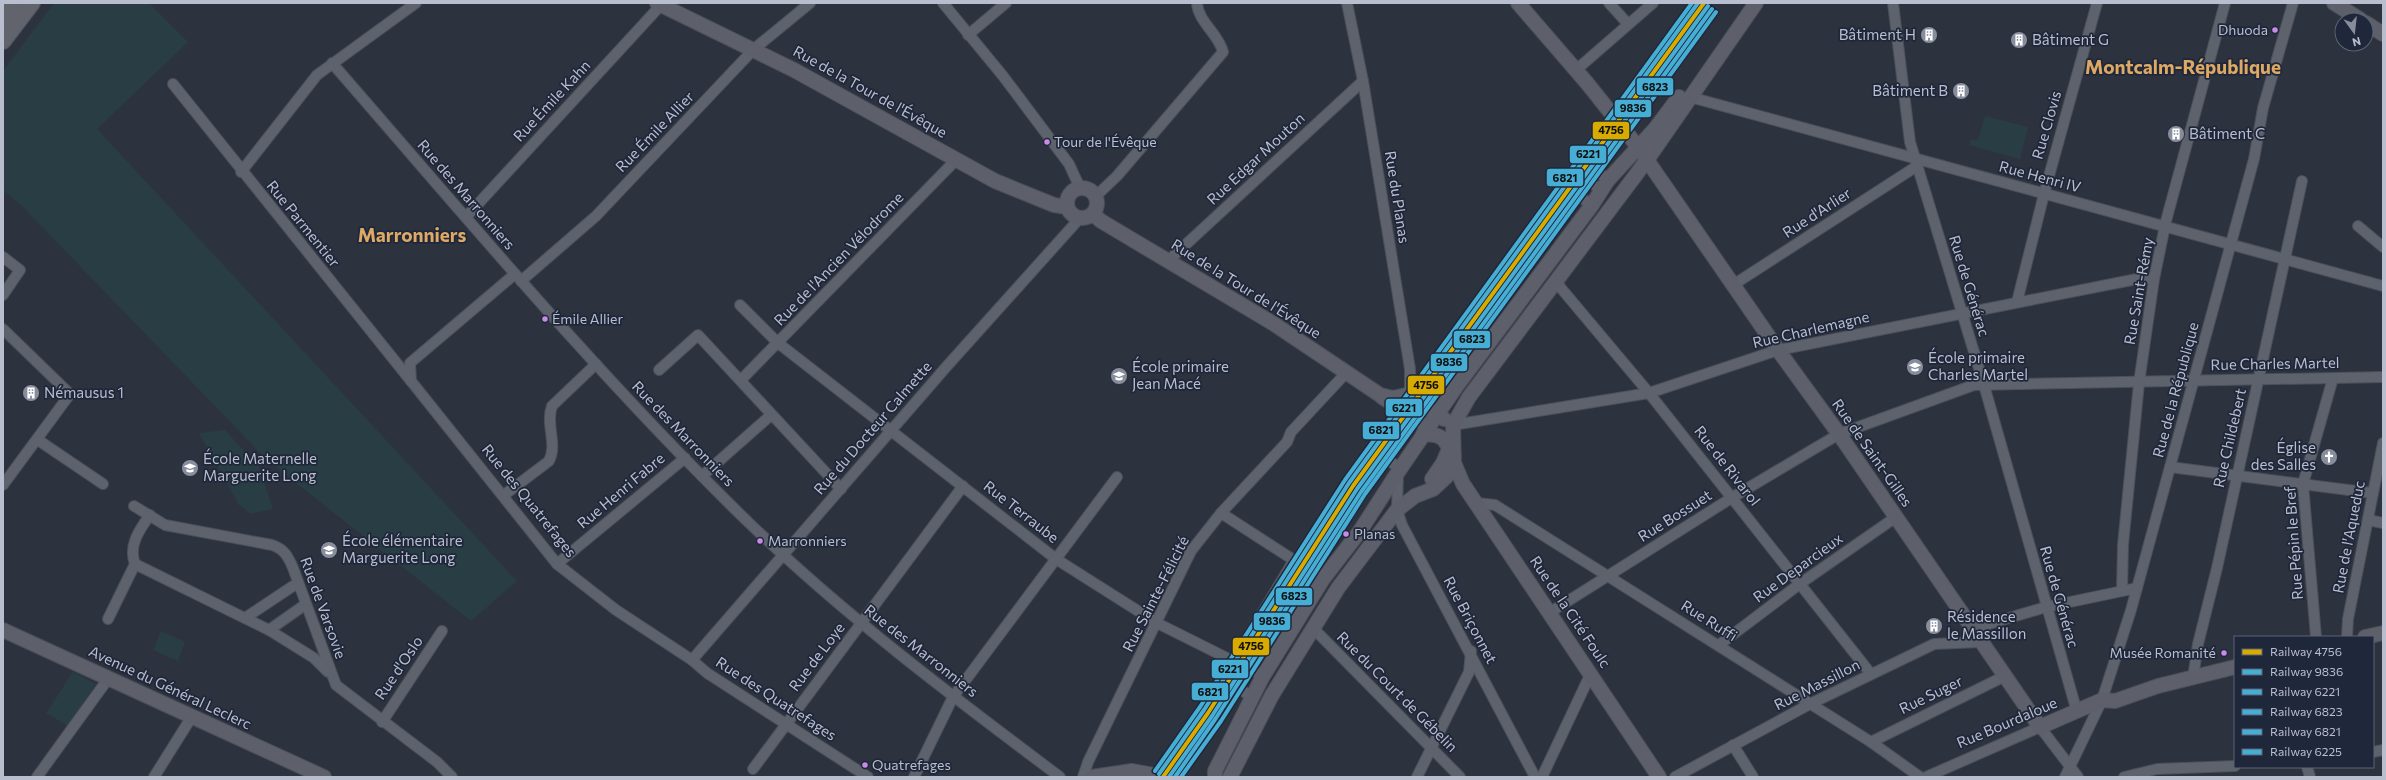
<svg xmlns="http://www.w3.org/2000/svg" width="2386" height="780" font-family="Commissioner,sans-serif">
<rect width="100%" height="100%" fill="#2d323f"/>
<g fill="#293d45">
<polygon points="54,3 149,3 188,42 97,129 517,581 471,621 267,460 22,206 3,190 3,71"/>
<polygon points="1985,116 2028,127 2020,159 1969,145 1971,139 1978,140"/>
<polygon points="225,430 259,467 273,509 251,514 239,505 199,433"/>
<polygon points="161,631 185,642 178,661 153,650"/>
<polygon points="73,672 96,684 68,726 46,713"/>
</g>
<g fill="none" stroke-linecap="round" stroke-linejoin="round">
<g stroke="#4b4f58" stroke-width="12">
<g id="street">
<polyline points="943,3 1003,76 1069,164 1080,188"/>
<polyline points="1347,3 1363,81 1410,369 1410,389 1406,395"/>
<polyline points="1609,3 1628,24"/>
<polyline points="1893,3 1910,142 1915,158 1984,385 2077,712"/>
<polyline points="968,35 1006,3"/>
<path d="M 332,63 C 467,218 599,377 746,520 C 844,615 952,696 1060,777"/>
<polyline points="1576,70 1653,3"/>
<polyline points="173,84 411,381"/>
<polyline points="1690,97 2383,286"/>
<polyline points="1572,171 1602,190"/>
<polyline points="241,172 317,75 416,3"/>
<path d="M 1096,196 L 1117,176 L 1223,52 C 1219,34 1198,22 1197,3"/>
<polyline points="1592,205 1563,185 1582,158 1608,180"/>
<polyline points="466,217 661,5"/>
<polyline points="2358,226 2383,247"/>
<polyline points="3,257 20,270 3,295"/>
<polyline points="1169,260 1363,81"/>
<polyline points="515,274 410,363 411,381 557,564 616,610 692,660 707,673 868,777"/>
<polyline points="521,281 596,216 754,49 810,3"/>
<polyline points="1555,281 1649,393 1871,674"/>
<polyline points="1733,285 1917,166"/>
<polyline points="2017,302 2044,194 2097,3"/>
<polyline points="740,305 778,343 1056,559 1157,623 1263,676"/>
<polyline points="3,329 70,394 3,485"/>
<polyline points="659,370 698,335 841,489"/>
<polyline points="741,380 952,164 959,160"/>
<polyline points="1453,425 1649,393 1778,350 2142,278 2154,279"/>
<polyline points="38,440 103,484"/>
<polyline points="1372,450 1400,468"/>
<polyline points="2170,467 2372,493"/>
<polyline points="1398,474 1397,510 1402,525 1535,777"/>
<polyline points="702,476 771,415"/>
<path d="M 504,495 L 549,461 C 558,444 545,424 552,406 L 596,364"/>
<polyline points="1477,503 1495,505 1871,742 1920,777"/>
<path d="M 134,506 L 165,525 L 272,545 C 284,549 288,556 293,568 L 336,685 L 437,762 L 452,777"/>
<polyline points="1221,513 1323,579"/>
<path d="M 150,515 C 139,530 128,546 135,564 L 269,630 L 306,604"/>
<polyline points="2368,520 2383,523"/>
<polyline points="557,564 685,458"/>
<polyline points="2122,591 2123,545 2139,383 2154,279 2166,221 2225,3"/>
<polyline points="1549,613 1733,497 1839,434 1974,385 2383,377"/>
<polyline points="245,618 293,586"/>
<polyline points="108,619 135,564"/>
<polyline points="1312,627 1460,777"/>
<polyline points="1972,629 2046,607 2137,588"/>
<polyline points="269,630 314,658 328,672"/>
<polyline points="2316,637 2303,484 2333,378"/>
<polyline points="2347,637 2348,619 2383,443"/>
<polyline points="1719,645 1801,583 1896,517"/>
<polyline points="692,660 947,366 1080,218"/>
<polyline points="1233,662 1294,560"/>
<polyline points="1223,678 1252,697"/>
<polyline points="2193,678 2198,644 2217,568 2302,181"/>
<polyline points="382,722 442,631"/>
<polyline points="1871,742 2005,676"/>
<polyline points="1733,745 1753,777"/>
<polyline points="2373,752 2383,750"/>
<polyline points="2307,767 2310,777"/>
<polyline points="753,769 963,486"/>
<polyline points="37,777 108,679"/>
<polyline points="154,777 191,718"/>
<polyline points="914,777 953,697 1117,477"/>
<polyline points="1083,777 1088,762 1191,551 1221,513 1287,442 1291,432 1346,373"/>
<polyline points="1417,777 1469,672 1471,651"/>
<polyline points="1542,777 1591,673"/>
<polyline points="1675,777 1810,704 1934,644 1980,642"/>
<polyline points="1926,777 2040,727 2078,777"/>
<polyline points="2065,777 2102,700 2131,610 2254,159 2263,108 2293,3"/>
<polyline points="2124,777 2157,769 2235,766"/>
</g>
</g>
<g stroke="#4b4f58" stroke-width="16">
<g id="secondary">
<polyline points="657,3 794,70 995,181 1054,205 1067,207"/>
<polyline points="1518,3 1587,83 1638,147 1778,350 1839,434 2040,727 2102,700 2115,701 2158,686 2235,667"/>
<polyline points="2334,3 2361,20"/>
<polyline points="2366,23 2383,34"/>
<circle cx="1082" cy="203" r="15"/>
<polyline points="1093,214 1101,221 1274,324 1380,395 1393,398 1406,395 1444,419"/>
<polyline points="1382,397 1428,427"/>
<path d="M 1423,434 C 1437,435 1444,435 1449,449 L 1443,463 L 1432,479"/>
<polyline points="1452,458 1463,484 1659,777"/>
<polyline points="3,630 324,777"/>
<polyline points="2365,637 2383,633"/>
<polyline points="1092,777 1132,771 1165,777"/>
<polyline points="1215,777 1215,771 1263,676 1323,579 1360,531 1398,472 1456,387 1592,205 1608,180 1655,129 1679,97"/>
<polyline points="1230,777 1272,695 1338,588 1397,510 1415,496 1433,489 1446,477 1454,464 1453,425 1469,397 1647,160 1756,3"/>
</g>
</g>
<g stroke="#4b4f5b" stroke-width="18">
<g id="primary">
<polyline points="3,18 13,3"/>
<polyline points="3,41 32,3"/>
</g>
</g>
<use href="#street" stroke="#5e626c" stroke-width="10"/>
<use href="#secondary" stroke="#5d606a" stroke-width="14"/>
<use href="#primary" stroke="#61646d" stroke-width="16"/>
<g stroke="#1f273a" stroke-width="7">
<polyline id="rail-1" points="1163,777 1208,713 1353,486 1704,3"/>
</g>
<g stroke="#1f273a" stroke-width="7">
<polyline id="rail-2" points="1169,777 1212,716 1357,489 1708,6"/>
</g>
<g stroke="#1f273a" stroke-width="7">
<polyline id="rail-3" points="1159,774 1204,710 1349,483 1698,3"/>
</g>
<g stroke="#1f273a" stroke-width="7">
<polyline id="rail-4" points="1175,777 1216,718 1361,492 1712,9"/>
</g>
<g stroke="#1f273a" stroke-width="7">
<polyline id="rail-5" points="1155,771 1200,707 1345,480 1692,3"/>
</g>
<g stroke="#1f273a" stroke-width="7">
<polyline id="rail-6" points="1181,777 1221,721 1365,494 1716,12"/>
</g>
<use href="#rail-1" stroke="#d8ab00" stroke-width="4"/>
<use href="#rail-2" stroke="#46aed5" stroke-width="4"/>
<use href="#rail-3" stroke="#46aed5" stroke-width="4"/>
<use href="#rail-4" stroke="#46aed5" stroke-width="4"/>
<use href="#rail-5" stroke="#46aed5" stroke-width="4"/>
<use href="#rail-6" stroke="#46aed5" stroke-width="4"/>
</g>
<defs>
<g id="building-disc" transform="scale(0.9)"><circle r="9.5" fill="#888d9c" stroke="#1f273a"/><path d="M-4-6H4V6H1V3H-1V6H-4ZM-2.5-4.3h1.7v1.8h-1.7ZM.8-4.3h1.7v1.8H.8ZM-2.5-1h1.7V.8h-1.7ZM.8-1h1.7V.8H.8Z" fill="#fff"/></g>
<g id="school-disc" transform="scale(0.9)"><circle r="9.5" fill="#888d9c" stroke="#1f273a"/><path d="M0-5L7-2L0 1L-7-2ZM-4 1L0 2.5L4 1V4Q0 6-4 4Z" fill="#fff"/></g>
<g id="church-disc" transform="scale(0.9)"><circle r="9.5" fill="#888d9c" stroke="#1f273a"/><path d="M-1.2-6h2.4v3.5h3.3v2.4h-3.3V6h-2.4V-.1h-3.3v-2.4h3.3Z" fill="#fff"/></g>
</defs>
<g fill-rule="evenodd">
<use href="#building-disc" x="1929" y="35"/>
<use href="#building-disc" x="2019" y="40"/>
<use href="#building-disc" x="1961" y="91"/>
<use href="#building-disc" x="2176" y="134"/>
<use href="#school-disc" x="1915" y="367"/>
<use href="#school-disc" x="1119" y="376"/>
<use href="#building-disc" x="31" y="393"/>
<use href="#church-disc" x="2329" y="457"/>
<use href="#school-disc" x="190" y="468"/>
<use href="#school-disc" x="329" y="550"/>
<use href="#building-disc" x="1934" y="626"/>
</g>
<g fill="#ca8be6" stroke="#1f273a" stroke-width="1.5">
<circle cx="2275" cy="30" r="3.5"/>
<circle cx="1047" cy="142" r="3.5"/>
<circle cx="545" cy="319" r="3.5"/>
<circle cx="1346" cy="534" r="3.5"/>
<circle cx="760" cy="541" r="3.5"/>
<circle cx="2224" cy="653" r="3.5"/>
<circle cx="865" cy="765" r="3.5"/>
</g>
<g text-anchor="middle" stroke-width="3.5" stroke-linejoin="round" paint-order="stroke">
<g font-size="14" fill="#b9bece" stroke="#1f273a" text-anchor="start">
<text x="2268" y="35" text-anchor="end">Dhuoda</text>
<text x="1054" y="147">Tour de l'Évêque</text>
<text x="552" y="324">Émile Allier</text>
<text x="1354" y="539">Planas</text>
<text x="768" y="546">Marronniers</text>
<text x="2216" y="658" text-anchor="end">Musée Romanité</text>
<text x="872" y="770">Quatrefages</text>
</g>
<g font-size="15" fill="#b9bece" stroke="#1f273a" text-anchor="start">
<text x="1916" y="40" text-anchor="end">Bâtiment H</text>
<text x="2032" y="45">Bâtiment G</text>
<text x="1948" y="96" text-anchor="end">Bâtiment B</text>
<text x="2189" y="139">Bâtiment C</text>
<text x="1928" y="363">École primaire<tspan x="1928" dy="17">Charles Martel</tspan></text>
<text x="1132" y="372">École primaire<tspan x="1132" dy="17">Jean Macé</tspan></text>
<text x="44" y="398">Némausus 1</text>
<text x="2316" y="453" text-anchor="end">Église<tspan x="2316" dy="17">des Salles</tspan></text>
<text x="203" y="464">École Maternelle<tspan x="203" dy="17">Marguerite Long</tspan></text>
<text x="342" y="546">École élémentaire<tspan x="342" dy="17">Marguerite Long</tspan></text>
<text x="1947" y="622">Résidence<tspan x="1947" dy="17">le Massillon</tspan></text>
</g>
<g font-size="15" fill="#b9bece" stroke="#1f273a">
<text transform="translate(870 92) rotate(29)" y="5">Rue de la Tour de l'Évêque</text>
<text transform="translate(552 101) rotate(-47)" y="5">Rue Émile Kahn</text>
<text transform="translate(2047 125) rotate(-74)" y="5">Rue Clovis</text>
<text transform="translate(655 132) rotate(-46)" y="5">Rue Émile Allier</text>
<text transform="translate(1256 159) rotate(-43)" y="5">Rue Edgar Mouton</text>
<text transform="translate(2040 177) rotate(15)" y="5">Rue Henri IV</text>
<text transform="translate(466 195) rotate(49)" y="5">Rue des Marronniers</text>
<text transform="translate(1397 197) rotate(81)" y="5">Rue du Planas</text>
<text transform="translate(1817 213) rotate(-33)" y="5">Rue d'Arlier</text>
<text transform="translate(303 224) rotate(51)" y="5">Rue Parmentier</text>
<text transform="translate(839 259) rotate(-46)" y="5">Rue de l'Ancien Vélodrome</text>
<text transform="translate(1969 286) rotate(73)" y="5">Rue de Générac</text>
<text transform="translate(1246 289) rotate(32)" y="5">Rue de la Tour de l'Évêque</text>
<text transform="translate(2139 291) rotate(-80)" y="5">Rue Saint-Rémy</text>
<text transform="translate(1811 330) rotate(-13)" y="5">Rue Charlemagne</text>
<text transform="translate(2275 364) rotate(-1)" y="5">Rue Charles Martel</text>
<text transform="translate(2176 390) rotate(-75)" y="5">Rue de la République</text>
<text transform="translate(873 428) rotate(-49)" y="5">Rue du Docteur Calmette</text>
<text transform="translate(683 434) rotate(46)" y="5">Rue des Marronniers</text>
<text transform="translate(2230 438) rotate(-77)" y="5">Rue Childebert</text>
<text transform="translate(1872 453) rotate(55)" y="5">Rue de Saint-Gilles</text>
<text transform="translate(1727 466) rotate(52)" y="5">Rue de Rivarol</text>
<text transform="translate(621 491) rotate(-40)" y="5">Rue Henri Fabre</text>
<text transform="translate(529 501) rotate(51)" y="5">Rue des Quatrefages</text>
<text transform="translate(1021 512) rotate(38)" y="5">Rue Terraube</text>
<text transform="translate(1675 516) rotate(-32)" y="5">Rue Bossuet</text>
<text transform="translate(2349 537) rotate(-79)" y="5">Rue de l'Aqueduc</text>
<text transform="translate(2294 543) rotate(-94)" y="5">Rue Pépin le Bref</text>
<text transform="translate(1798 568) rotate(-36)" y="5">Rue Deparcieux</text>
<text transform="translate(1156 594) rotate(-63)" y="5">Rue Sainte-Félicité</text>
<text transform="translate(2059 597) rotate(74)" y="5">Rue de Générac</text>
<text transform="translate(323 608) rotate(70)" y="5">Rue de Varsovie</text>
<text transform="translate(1570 612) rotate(56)" y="5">Rue de la Cité Foulc</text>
<text transform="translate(1470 620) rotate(62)" y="5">Rue Briçonnet</text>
<text transform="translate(1709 621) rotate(32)" y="5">Rue Ruffi</text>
<text transform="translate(921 651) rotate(38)" y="5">Rue des Marronniers</text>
<text transform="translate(817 657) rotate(-53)" y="5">Rue de Loye</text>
<text transform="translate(399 668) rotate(-56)" y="5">Rue d'Oslo</text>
<text transform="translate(1817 685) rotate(-27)" y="5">Rue Massillon</text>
<text transform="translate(170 688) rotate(25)" y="5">Avenue du Général Leclerc</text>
<text transform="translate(1397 692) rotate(45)" y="5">Rue du Court de Gébelin</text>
<text transform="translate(1931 695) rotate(-26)" y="5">Rue Suger</text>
<text transform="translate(776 699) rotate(33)" y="5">Rue des Quatrefages</text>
<text transform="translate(2007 723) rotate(-23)" y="5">Rue Bourdaloue</text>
</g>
<g font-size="19" font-weight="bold" fill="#dda965" stroke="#1f273a">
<text x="2183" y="74">Montcalm-République</text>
<text x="412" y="242">Marronniers</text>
</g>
</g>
<g stroke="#1f273a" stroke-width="1.5">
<rect x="1636" y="77" width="38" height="19" rx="4" fill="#46aed5"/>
<rect x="1614" y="99" width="38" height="19" rx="4" fill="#46aed5"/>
<rect x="1592" y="121" width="38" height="19" rx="4" fill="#d8ab00"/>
<rect x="1569" y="145" width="38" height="19" rx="4" fill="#46aed5"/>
<rect x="1546" y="168" width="38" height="19" rx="4" fill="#46aed5"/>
<rect x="1453" y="330" width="38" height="19" rx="4" fill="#46aed5"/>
<rect x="1430" y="353" width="38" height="19" rx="4" fill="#46aed5"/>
<rect x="1407" y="375" width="38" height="20" rx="4" fill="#d8ab00"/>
<rect x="1385" y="398" width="38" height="19" rx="4" fill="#46aed5"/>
<rect x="1362" y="421" width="38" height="19" rx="4" fill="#46aed5"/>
<rect x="1275" y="587" width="38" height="19" rx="4" fill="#46aed5"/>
<rect x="1253" y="612" width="38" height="19" rx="4" fill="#46aed5"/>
<rect x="1232" y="637" width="38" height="19" rx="4" fill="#d8ab00"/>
<rect x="1211" y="659" width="38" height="20" rx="4" fill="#46aed5"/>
<rect x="1191" y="682" width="38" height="19" rx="4" fill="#46aed5"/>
</g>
<g font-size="11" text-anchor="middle" font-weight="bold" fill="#111">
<text x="1655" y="91">6823</text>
<text x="1633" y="112">9836</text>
<text x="1611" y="134">4756</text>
<text x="1588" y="158">6221</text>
<text x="1565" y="182">6821</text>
<text x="1472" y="343">6823</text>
<text x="1449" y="366">9836</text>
<text x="1426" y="389">4756</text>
<text x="1404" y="412">6221</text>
<text x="1381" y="434">6821</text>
<text x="1294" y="600">6823</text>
<text x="1272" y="625">9836</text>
<text x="1251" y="650">4756</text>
<text x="1230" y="673">6221</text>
<text x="1210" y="696">6821</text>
</g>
<rect width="2386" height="780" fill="none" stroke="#b9bece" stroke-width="8"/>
<rect x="2234" y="636" width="140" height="132" fill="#1f273a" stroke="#5d6375"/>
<rect x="2242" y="649" width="20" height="6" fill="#d8ab00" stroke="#5d6375"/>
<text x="2270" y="656" font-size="12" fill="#b9bece">Railway 4756</text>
<rect x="2242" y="669" width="20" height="6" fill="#46aed5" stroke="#5d6375"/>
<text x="2270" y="676" font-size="12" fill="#b9bece">Railway 9836</text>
<rect x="2242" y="689" width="20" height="6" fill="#46aed5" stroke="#5d6375"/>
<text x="2270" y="696" font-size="12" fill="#b9bece">Railway 6221</text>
<rect x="2242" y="709" width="20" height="6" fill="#46aed5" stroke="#5d6375"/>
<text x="2270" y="716" font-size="12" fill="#b9bece">Railway 6823</text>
<rect x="2242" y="729" width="20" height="6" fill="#46aed5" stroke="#5d6375"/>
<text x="2270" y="736" font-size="12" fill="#b9bece">Railway 6821</text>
<rect x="2242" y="749" width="20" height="6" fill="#46aed5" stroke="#5d6375"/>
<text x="2270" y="756" font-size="12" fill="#b9bece">Railway 6225</text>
<g transform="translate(2354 32) rotate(165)"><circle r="19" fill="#1f273a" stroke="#5d6375"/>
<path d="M0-3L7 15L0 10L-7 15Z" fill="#888d9c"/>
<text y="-6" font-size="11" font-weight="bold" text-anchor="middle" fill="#b9bece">N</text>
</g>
</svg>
